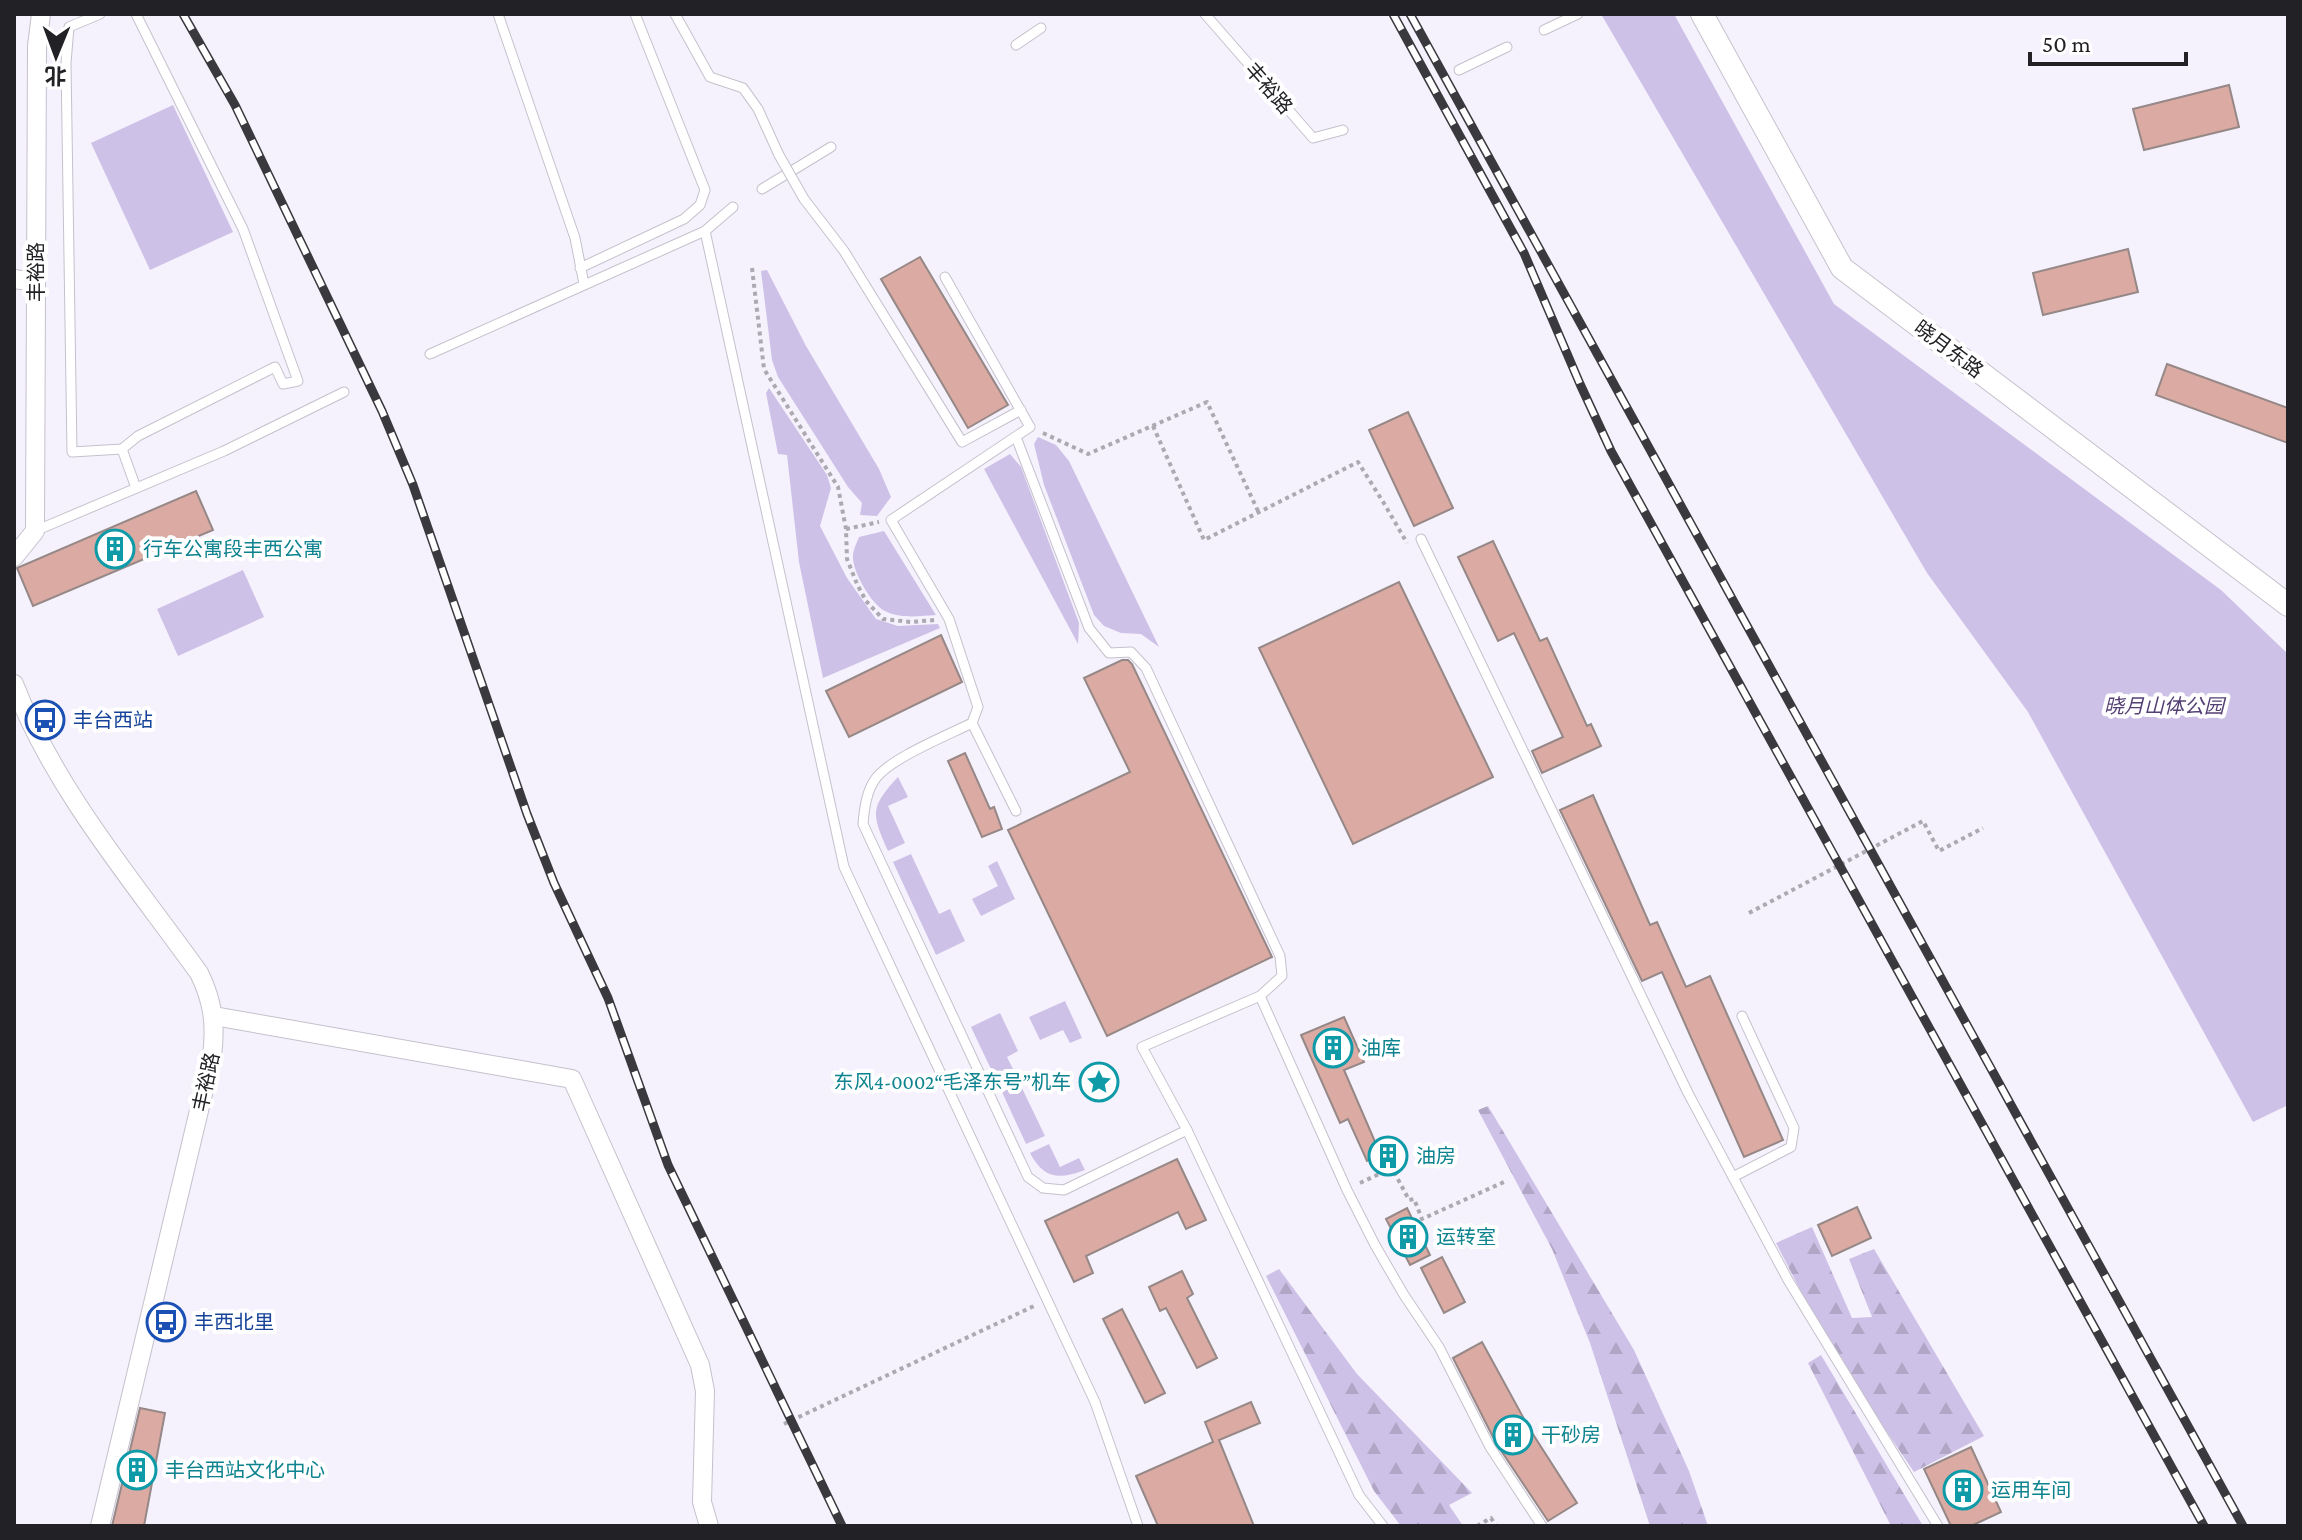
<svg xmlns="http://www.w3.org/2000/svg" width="2302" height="1540" font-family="'Crimson Pro','Noto Sans SC',serif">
<defs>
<pattern id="forest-firs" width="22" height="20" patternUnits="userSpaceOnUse" patternTransform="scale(2)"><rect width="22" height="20" fill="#cec1e7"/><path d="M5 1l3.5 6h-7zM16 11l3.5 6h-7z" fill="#b1a6c6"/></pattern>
</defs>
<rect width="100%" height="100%" fill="#f6f2fd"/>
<g fill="#cec1e7">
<polygon points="1601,14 1674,14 1834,304 2221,590 2288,654 2288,1105 2253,1122 2028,712 1927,573"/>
<polygon points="173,105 233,232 150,270 91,143"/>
<polygon points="767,270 806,346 879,469 891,497 877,516 860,515 862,503 848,487 778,377 772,360 761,271"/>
<polygon points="769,388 827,475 831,488 820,526 847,578 876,619 898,626 938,624 940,628 823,678 799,562 787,455 778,454 766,393"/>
<polygon points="1038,437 1056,445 1069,461 1159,647 1141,634 1121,633 1104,626 1094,615 1044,485 1034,444"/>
<polygon points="1010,454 1021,467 1079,623 1078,644 984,469"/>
<path d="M 884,531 L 936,615 C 920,616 900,619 885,611 C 871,604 852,571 853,556 C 853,550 857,542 859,537 Z"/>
<polygon points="243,570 264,617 178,656 157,609"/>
<path d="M 898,777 L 908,797 L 888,806 L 905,843 L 888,851 C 872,814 869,808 898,777 Z"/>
<polygon points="911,854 939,914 950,909 965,941 936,955 893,862"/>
<polygon points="997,861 1015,899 981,916 972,899 998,886 988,866"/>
<polygon points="1065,1001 1082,1038 1070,1043 1063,1030 1040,1040 1029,1017"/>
<polygon points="1000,1013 1018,1051 1007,1057 1016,1075 998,1084 971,1027"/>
<polygon points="1020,1084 1045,1136 1026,1144 1002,1092"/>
<path d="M 1049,1144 L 1060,1167 L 1079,1158 L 1085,1170 C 1058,1180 1044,1179 1030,1153 Z"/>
</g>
<g fill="url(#forest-firs)">
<polygon points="1488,1106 1634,1350 1689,1471 1708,1526 1650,1526 1590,1343 1552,1249 1478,1110"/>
<polygon points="1812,1227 1852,1318 1872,1317 1849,1259 1874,1249 1984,1436 1914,1472 1830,1348 1776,1243"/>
<polygon points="1279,1269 1357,1374 1472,1493 1449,1505 1463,1526 1401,1526 1374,1491 1266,1276"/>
<polygon points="1821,1355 1923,1526 1891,1526 1808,1363"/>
</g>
<g fill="#daaaa3" stroke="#958887" stroke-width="2">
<polygon points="2229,85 2239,127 2144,150 2133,109"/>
<polygon points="2128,249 2138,292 2043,315 2033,273"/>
<polygon points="920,257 1008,405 968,428 881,279"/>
<polygon points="2167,364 2288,408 2288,443 2156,395"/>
<polygon points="1408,412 1453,508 1414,526 1369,430"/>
<polygon points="196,491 213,530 33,606 17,568"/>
<polygon points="1493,541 1540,641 1547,638 1587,726 1591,724 1601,746 1542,773 1532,751 1563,737 1514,633 1498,641 1458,557"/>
<polygon points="1399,582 1493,777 1353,844 1259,648"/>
<polygon points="941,635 962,682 849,737 826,691"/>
<polygon points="1122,660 1128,660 1132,664 1272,957 1107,1036 1008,830 1130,772 1084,678"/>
<polygon points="965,753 990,809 994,807 1002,829 982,837 948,761"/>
<polygon points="1593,795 1650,925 1657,922 1686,987 1710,976 1783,1140 1744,1157 1662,972 1642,981 1560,810"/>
<polygon points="1344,1017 1364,1062 1344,1070 1379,1151 1397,1143 1403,1158 1378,1169 1373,1158 1367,1161 1348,1119 1340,1123 1301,1035"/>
<polygon points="1177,1159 1206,1220 1186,1229 1178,1212 1086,1256 1093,1273 1074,1282 1045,1221"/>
<polygon points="1857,1207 1871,1238 1832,1256 1818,1225"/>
<polygon points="1407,1208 1430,1255 1410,1265 1386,1219"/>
<polygon points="1442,1257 1465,1302 1444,1313 1421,1268"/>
<polygon points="1182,1271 1193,1294 1187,1298 1217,1358 1197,1368 1166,1308 1160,1311 1149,1287"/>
<polygon points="1122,1309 1165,1393 1145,1403 1103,1319"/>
<polygon points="1482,1342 1529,1428 1577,1503 1548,1521 1496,1443 1453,1358"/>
<polygon points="1251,1402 1260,1423 1219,1440 1254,1526 1158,1526 1136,1476 1213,1442 1205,1422"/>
<polygon points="140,1408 165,1413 144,1526 112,1526"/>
<polygon points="1971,1447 2001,1512 1971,1526 1951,1526 1924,1469"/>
</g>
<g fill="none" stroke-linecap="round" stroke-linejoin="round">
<g stroke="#c5c1cc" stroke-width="11">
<g id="service">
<polyline points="100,14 69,27 66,63 72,452 122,449 138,436 275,367 283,384 298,381 243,229 136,14"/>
<polyline points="498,14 575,238 584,284"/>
<polyline points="675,14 710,77 743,88 758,109 779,155"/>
<polyline points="1205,14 1313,138 1343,130"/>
<polyline points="1544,30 1578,14"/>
<polyline points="1016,45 1041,28"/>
<polyline points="1459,70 1507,47"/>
<polyline points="762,189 831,147"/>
<polyline points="804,199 844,251 962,442 1021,410"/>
<polyline points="705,231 844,867 1095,1402 1138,1526"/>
<polyline points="580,268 684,219 700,205 705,190 635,14"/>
<path d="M 945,277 L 1030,427 L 891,520 L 949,619 L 978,707 L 972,723 C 948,735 886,760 874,781 C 866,793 864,810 863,824 L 1028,1177 L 1043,1188 L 1064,1190 L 1187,1130 L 1359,1495 L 1383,1526"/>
<polyline points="430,354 705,231 733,207"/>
<polyline points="1016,437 1089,628 1109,653 1131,652 1146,668 1280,956 1282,976 1260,996 1142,1047 1187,1130"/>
<polyline points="122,449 136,488"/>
<polyline points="35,531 224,451 344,392"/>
<polyline points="1421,539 1688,1093 1788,1280 1938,1526"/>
<polyline points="972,723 1016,811"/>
<polyline points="1260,996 1347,1190 1375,1245 1404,1295 1439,1347 1490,1447 1542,1526"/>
<polyline points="1733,1177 1791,1147 1794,1128 1742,1016"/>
</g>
</g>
<g stroke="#c5c1cc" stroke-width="20">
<g id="minor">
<polyline points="14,279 36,282"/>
<polyline points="14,557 35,531 37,46 41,14"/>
<path d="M 14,684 C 55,790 133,881 199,973 C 213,1001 216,1025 212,1056 L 100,1526"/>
<polyline points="214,1016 572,1079 700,1365 705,1391 702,1502 709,1526"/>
</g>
</g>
<g stroke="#c5c1cc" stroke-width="24">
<polyline id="tertiary" points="1702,14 1842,268 2288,605"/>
</g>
<g stroke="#aca9b1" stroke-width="4" stroke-dasharray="4 4" stroke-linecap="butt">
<polyline points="752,268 764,369 838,487 846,529 847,559 857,584 866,601 883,619 911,622 935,620"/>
<polyline points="1153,426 1204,540 1358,462 1385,505 1407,543"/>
<polyline points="1043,433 1088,454 1207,402 1258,511"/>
<polyline points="846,529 879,522"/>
<polyline points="1749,913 1923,821 1939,851 1983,828"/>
<polyline points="1360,1183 1392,1168 1409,1200 1414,1199 1422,1219 1504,1182"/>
<polyline points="784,1424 1034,1306"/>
<polyline points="1477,1526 1491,1518 1496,1526"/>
</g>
<use href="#service" stroke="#fff" stroke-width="9"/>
<use href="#minor" stroke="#fff" stroke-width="18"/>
<use href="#tertiary" stroke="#fff" stroke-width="22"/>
<g stroke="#3a393e" stroke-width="9">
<g id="rail">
<polyline points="183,14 235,105 382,411 413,485 527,814 554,883 608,998 668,1165 842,1526"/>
<polyline points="1393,14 1524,253 1580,384 1611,451 2204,1526"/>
<polyline points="1410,14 2243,1526"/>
</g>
</g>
<use href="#rail" stroke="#fff" stroke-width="6" stroke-dasharray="18" stroke-linecap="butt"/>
<g stroke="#c5c1cc" stroke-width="11" stroke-linecap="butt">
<polyline id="service-bridge" points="779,155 804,199"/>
</g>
<use href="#service-bridge" stroke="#fff" stroke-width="9"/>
</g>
<defs>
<g id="building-ring" transform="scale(2)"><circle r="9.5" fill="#fff" stroke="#0f9aa8" stroke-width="1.5"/><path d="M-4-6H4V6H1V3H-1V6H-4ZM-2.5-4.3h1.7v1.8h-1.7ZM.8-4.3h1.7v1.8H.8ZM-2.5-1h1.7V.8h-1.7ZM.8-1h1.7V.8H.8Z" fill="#0f9aa8"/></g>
<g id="bus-ring" transform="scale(2)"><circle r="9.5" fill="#fff" stroke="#1a4fb4" stroke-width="1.5"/><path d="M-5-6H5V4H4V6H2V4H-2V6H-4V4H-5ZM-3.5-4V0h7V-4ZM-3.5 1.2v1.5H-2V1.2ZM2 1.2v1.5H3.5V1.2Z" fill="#1a4fb4"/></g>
<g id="sight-ring" transform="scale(2)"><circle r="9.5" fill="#fff" stroke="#0f9aa8" stroke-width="1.5"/><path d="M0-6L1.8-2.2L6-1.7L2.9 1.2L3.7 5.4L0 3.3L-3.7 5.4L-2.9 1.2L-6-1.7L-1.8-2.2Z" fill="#0f9aa8"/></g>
</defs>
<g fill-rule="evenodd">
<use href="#building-ring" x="115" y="549"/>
<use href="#bus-ring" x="45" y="720"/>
<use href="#building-ring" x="1333" y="1048"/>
<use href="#sight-ring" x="1099" y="1082"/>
<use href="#building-ring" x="1388" y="1156"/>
<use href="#building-ring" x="1408" y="1237"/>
<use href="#bus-ring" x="166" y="1322"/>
<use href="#building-ring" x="1513" y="1435"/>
<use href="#building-ring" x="137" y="1470"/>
<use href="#building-ring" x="1963" y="1490"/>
</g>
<g text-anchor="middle" stroke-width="8" stroke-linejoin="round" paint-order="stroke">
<g font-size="20" fill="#222125" stroke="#fff">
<text transform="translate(1269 88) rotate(49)" y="7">丰裕路</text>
<text transform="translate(36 272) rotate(-90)" y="7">丰裕路</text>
<text transform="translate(1949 349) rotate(37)" y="7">晓月东路</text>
<text transform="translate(206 1082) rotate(-78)" y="7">丰裕路</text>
</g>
<g font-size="20" fill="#0d838f" stroke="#fff" text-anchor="start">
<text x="143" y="556">行车公寓段丰西公寓</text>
<text x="1361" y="1055">油库</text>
<text x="1071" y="1089" text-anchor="end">东风4-0002“毛泽东号”机车</text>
<text x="1416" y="1163">油房</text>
<text x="1436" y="1244">运转室</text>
<text x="1541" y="1442">干砂房</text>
<text x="165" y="1477">丰台西站文化中心</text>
<text x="1991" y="1497">运用车间</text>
</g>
<g font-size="20" font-style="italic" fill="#543f74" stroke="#fff">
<text x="2164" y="713">晓月山体公园</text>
</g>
<g font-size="20" fill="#164399" stroke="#fff" text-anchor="start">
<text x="73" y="727">丰台西站</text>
<text x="194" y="1329">丰西北里</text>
</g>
</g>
<rect width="2302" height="1540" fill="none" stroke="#222125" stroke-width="32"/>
<g transform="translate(56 56) rotate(181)" stroke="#ffffff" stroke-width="6" paint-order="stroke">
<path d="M0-6L14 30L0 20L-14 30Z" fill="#222125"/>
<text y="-12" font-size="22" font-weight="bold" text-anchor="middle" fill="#222125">北</text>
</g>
<path d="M2030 52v12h156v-12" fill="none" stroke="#222125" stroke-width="4"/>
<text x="2042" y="52" font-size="24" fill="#222125" stroke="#ffffff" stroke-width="6" paint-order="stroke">50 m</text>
</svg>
